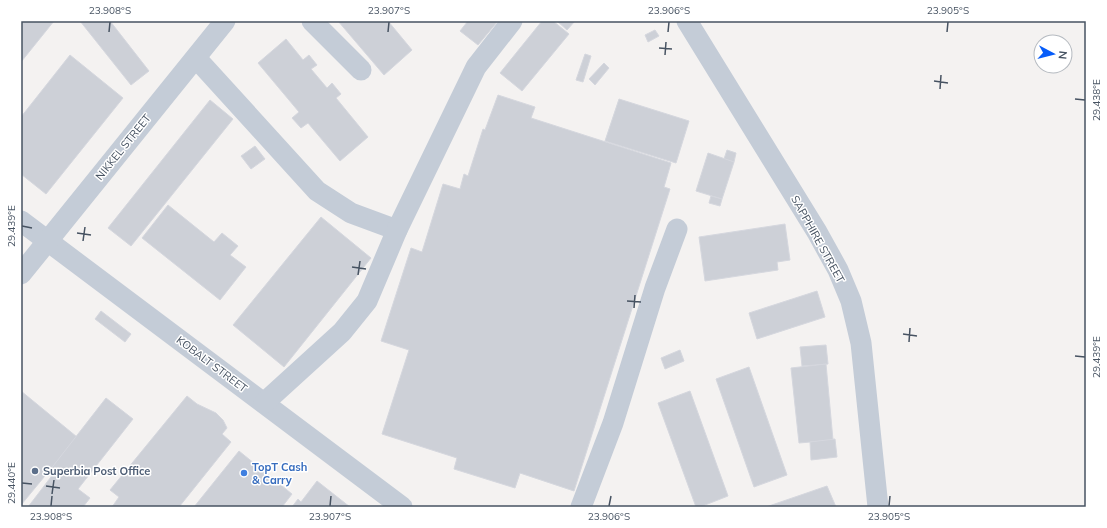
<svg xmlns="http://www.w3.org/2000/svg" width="1107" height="528" font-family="Mulish,sans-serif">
<rect width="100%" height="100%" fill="#f4f2f1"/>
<g fill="#cdd0d7" stroke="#d5d7de">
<polygon points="21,21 54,21 21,62"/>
<polygon points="80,21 110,21 149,71 131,85"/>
<polygon points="338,21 388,21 412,50 384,75"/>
<polygon points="468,21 498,21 478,45 460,31"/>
<polygon points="542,21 553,21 569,34 522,91 500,73"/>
<polygon points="557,21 575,21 567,30"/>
<polygon points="655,30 659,36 648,42 645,35"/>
<polygon points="286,39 303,60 309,55 317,65 311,69 327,88 332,83 341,94 336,98 368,137 340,161 308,123 301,128 292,118 299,112 258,63"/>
<polygon points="585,54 591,56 583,82 576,80"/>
<polygon points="70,55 123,98 46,194 21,174 21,117"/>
<polygon points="604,63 609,68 595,85 589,79"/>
<polygon points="498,95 535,107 531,118 671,163 664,187 670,189 574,491 520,473 515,488 454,469 457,458 382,434 409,350 381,341 411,248 422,252 443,184 460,189 464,174 468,176 483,129 485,130"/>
<polygon points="619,99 689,121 676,163 605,141"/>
<polygon points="210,100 233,119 131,246 108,228"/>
<polygon points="255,146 265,159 251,169 241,156"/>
<polygon points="727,150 736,153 734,162 724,159"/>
<polygon points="708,153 734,162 722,199 696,191"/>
<polygon points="711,196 722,199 720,206 709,203"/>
<polygon points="168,205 214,242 222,233 238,246 230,255 246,267 220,300 142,238"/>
<polygon points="321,217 371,258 284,367 233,325"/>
<polygon points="785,224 790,260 777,262 778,270 705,281 699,237"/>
<polygon points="817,291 825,317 757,339 749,313"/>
<polygon points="101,311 131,334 125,342 95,319"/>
<polygon points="826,345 828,364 802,366 800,347"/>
<polygon points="680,350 684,361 665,369 661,358"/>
<polygon points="826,364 833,440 799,443 791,368"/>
<polygon points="749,367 787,475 754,487 716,379"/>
<polygon points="21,391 77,437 21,505"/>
<polygon points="690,391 728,496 700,507 696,507 658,403"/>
<polygon points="187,396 197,404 216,413 223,420 227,428 222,434 231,442 179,507 112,507 119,497 110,490"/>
<polygon points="106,398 133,419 78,489 90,498 83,507 28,507 54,473 50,470"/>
<polygon points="835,439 837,457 811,460 810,442"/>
<polygon points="239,451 292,494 282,507 194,507"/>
<polygon points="317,481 350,507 292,507 298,499 301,502"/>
<polygon points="827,486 836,507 766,507"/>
</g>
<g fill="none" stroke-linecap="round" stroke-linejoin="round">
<g stroke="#c4ccd7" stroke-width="21">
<polyline points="312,21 361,70"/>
<polyline points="687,21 817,232 838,270 851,301 861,343 878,507"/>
<polyline points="196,58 317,191 351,213 397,230"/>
<polyline points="21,221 402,507"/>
<polyline points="21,274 225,21"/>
<polyline points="264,403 342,332 367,301 397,230 476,67 512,21"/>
<polyline points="581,507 613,423 655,288 677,229"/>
</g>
</g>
<path fill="none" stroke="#475362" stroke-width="1.5" d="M 109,32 L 110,22M 388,32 L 389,22M 668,32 L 669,22M 947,32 L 948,22M 659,48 L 672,49M 665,55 L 666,42M 934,81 L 948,83M 940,89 L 941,75M 1075,99 L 1085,100M 22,226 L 32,228M 77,233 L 91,235M 83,241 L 85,227M 352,267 L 366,269M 358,275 L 360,261M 627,301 L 641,302M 634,308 L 635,295M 903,334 L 917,336M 909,342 L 910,328M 1075,356 L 1085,357M 22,483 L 32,484M 46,486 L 60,488M 52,494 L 54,480M 51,506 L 52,496M 330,506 L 331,496M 609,506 L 611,496M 889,506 L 890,496"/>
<circle fill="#5c6f8a" stroke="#fff" stroke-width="1.5" cx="35" cy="471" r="4"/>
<circle fill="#3f7fe0" stroke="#fff" stroke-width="1.5" cx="244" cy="473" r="4"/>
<g text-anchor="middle" stroke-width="3" stroke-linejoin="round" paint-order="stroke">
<g font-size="11" fill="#475362" stroke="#fff">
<text transform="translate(123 147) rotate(-51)" y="4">NIKKEL STREET</text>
<text transform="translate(818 239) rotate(61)" y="4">SAPPHIRE STREET</text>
<text transform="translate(212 364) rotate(37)" y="4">KOBALT STREET</text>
</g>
<g font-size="11" font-weight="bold" fill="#366cbe" stroke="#fff" text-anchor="start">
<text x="252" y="471">TopT Cash<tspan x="252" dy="13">&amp; Carry</tspan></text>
</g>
<g font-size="11" font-weight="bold" fill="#4e5e75" stroke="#fff" text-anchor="start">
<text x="43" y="475">Superbia Post Office</text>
</g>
</g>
<rect width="1107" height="528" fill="none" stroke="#ffffff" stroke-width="44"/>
<g transform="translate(1053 54) rotate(97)"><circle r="19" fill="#ffffff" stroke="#b5bac0"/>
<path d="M0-3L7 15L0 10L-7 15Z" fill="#065cf9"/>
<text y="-6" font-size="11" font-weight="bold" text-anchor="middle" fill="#475362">N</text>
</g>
<rect x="22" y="22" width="1063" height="484" fill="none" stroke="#475362" stroke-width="1.5"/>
<g font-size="10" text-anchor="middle" fill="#475362">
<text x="110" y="14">23.908°S</text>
<text x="389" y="14">23.907°S</text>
<text x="669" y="14">23.906°S</text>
<text x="948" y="14">23.905°S</text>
<text transform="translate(1096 100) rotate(-90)" y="4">29.438°E</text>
<text transform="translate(11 226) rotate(-90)" y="4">29.439°E</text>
<text transform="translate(1096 357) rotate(-90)" y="4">29.439°E</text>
<text transform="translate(11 483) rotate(-90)" y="4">29.440°E</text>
<text x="51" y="520">23.908°S</text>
<text x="330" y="520">23.907°S</text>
<text x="609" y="520">23.906°S</text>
<text x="889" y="520">23.905°S</text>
</g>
</svg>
